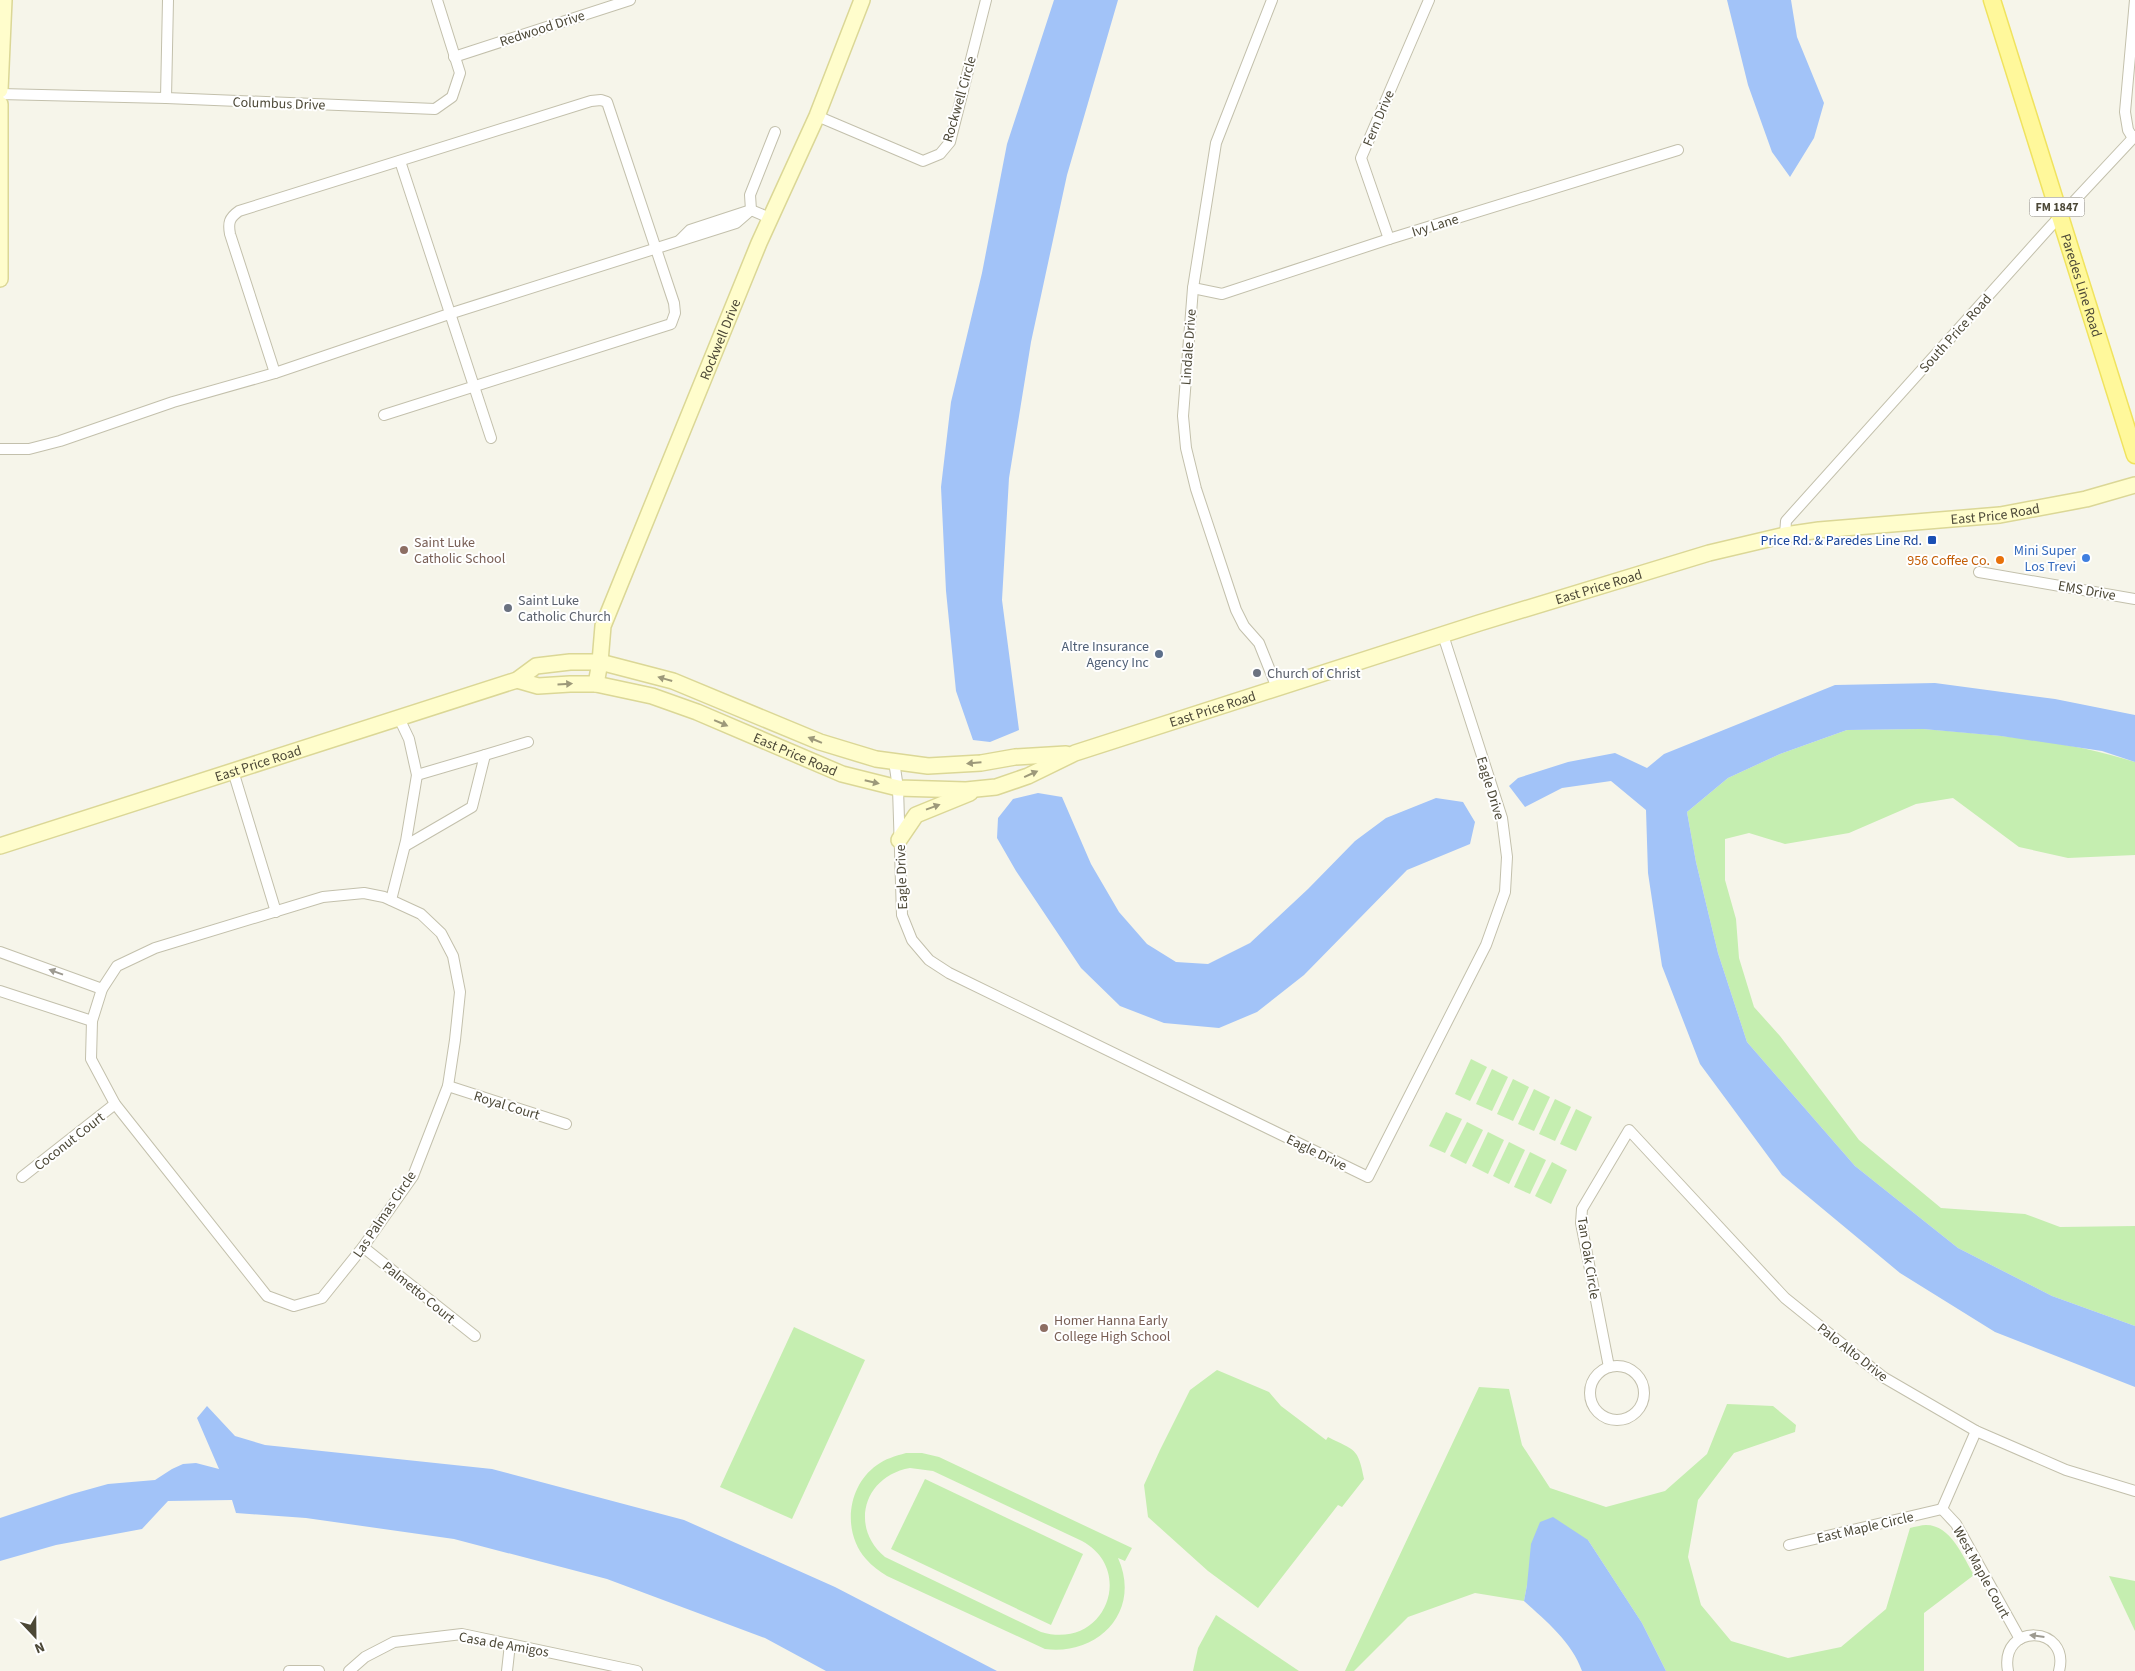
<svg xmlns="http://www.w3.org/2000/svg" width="2135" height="1671" font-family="'Source Sans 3',sans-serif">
<rect width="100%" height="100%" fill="#f6f5ea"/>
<g fill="#c5eeb0" fill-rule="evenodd">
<path d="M 1923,729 C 1994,735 2067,740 2135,762 L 2135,855 L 2068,858 L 2019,847 L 1953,798 L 1916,804 L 1849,833 L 1785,844 L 1749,833 L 1725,839 L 1725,880 L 1736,919 L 1739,958 L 1754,1007 L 1780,1036 L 1859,1140 L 1941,1208 L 2025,1214 L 2060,1227 L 2135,1226 L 2135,1326 L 2052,1296 L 1958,1248 L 1855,1166 L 1747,1042 L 1718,953 L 1696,862 L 1687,812 L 1728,778 L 1780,754 L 1847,730 Z"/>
<polygon points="1471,1059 1487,1067 1470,1101 1455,1094"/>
<polygon points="1492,1069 1508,1077 1492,1111 1476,1104"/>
<polygon points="1513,1079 1529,1087 1513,1121 1497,1114"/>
<polygon points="1534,1089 1550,1097 1534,1131 1518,1124"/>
<polygon points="1555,1099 1571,1107 1555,1141 1539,1134"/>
<polygon points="1576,1109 1592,1117 1576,1151 1560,1144"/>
<polygon points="1446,1112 1462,1119 1445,1153 1429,1146"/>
<polygon points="1467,1122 1483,1130 1466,1164 1450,1156"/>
<polygon points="1488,1132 1504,1140 1488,1174 1472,1166"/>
<polygon points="1509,1142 1525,1150 1509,1184 1493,1176"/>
<polygon points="1530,1152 1546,1160 1530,1194 1514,1187"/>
<polygon points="1552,1162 1567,1170 1551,1204 1535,1196"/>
<polygon points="794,1327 865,1360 792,1519 720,1487"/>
<path d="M 1217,1370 L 1269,1392 L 1281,1406 L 1326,1440 L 1328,1437 C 1355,1451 1358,1447 1364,1479 L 1342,1507 L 1338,1505 L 1258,1608 L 1208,1571 L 1148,1517 L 1144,1485 L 1160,1450 L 1190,1390 Z"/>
<path d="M 1479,1387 L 1509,1389 L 1522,1445 L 1550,1488 L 1606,1507 L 1665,1491 L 1707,1454 L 1727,1404 L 1773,1406 L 1796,1425 L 1795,1432 L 1734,1453 L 1698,1500 L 1688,1557 L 1701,1605 L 1731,1641 L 1788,1658 L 1841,1647 L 1886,1609 L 1910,1528 C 1915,1527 1921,1525 1926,1525 C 1951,1525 1963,1557 1974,1575 L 1924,1613 L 1924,1671 L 1666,1671 L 1642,1623 L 1588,1540 L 1527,1585 L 1524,1601 L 1475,1593 L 1408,1617 L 1354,1671 L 1345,1671 Z"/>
<path d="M 906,1453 L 922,1453 L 939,1457 L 1132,1548 L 1125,1561 L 1118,1558 C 1142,1611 1098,1656 1045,1649 L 887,1576 C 879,1571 872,1566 866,1559 C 842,1532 847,1486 877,1465 C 885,1459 895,1456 906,1453 ZM 910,1468 L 933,1471 L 1082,1541 C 1136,1570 1105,1651 1041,1632 L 885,1557 C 849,1527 864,1476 910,1468 Z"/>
<polygon points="925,1479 1083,1554 1051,1625 891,1549"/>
<polygon points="2109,1576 2135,1581 2135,1631"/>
<polygon points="1216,1615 1299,1671 1193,1671 1198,1648"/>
</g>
<g fill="#a2c3f8">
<polygon points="1054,0 1118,0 1067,175 1031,342 1009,478 1002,600 1019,730 990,742 973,740 956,691 946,591 941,487 951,402 982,273 1007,144"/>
<polygon points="1727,0 1791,0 1797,37 1824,103 1814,138 1790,177 1772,152 1748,85"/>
<polygon points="1935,683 2055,699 2135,715 2135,762 2102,751 2001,736 1923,729 1847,730 1780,754 1728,778 1687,812 1696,862 1718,953 1747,1042 1855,1166 1958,1248 2052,1296 2135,1326 2135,1387 1995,1332 1900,1273 1782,1175 1700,1064 1662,966 1648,873 1646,810 1611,781 1562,788 1525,807 1509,786 1518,778 1568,762 1615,753 1647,768 1664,754 1835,685"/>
<polygon points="1038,793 1062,797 1091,864 1119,912 1147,944 1176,962 1208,964 1250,943 1308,889 1355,841 1386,818 1436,798 1463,802 1475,822 1470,844 1407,870 1304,975 1257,1012 1219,1028 1164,1023 1120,1006 1081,968 1016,871 997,838 998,818 1013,799"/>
<polygon points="207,1406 235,1436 265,1445 492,1469 684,1520 835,1587 997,1671 826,1671 765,1638 607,1579 454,1539 306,1518 236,1513 232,1500 168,1501 142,1529 56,1545 0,1561 0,1518 72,1494 108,1484 155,1480 172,1469 183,1464 196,1463 219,1469 197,1418"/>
<path d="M 1553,1517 L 1588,1540 L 1642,1623 L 1666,1671 L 1582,1671 C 1572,1642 1546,1621 1524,1601 L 1527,1585 L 1531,1544 L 1540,1522 Z"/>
</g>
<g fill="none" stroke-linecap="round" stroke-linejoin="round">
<g stroke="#c3c0ac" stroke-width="12">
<g id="street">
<polyline points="1272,0 1216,143 1193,288 1183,416 1186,448 1196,489 1236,610 1244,626 1259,643 1277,688"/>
<polyline points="454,57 630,0"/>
<polyline points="0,94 166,98 435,109 452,97 460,73 437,0"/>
<polyline points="166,98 168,0"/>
<polyline points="817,116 923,161 940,154 950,142 986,0"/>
<polyline points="2133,138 2128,130 2125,112 2135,0"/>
<polyline points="400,161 491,438"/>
<polyline points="751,210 750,195 775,132"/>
<polyline points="1389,239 1361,158 1429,0"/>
<polyline points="680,240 690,230 751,210 770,218"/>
<polyline points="1193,288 1222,294 1389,239 1678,150"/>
<path d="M 275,373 L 230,234 C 228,223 229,218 239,211 L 591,101 L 601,100 L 607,102 L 674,303 L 675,313 L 671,324 L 384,415"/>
<polyline points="0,449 29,449 60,441 173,402 275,373 449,314 736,223 751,210"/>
<polyline points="1785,535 1786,521 2050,227 2135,136"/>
<polyline points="1979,572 2135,599"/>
<polyline points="485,755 528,742"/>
<polyline points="894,761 898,788 902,915 912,940 929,960 949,973 1368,1177 1486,945 1505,892 1507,857 1502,818 1443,635"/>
<polyline points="233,771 276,912"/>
<polyline points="405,846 472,807 485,755 417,775"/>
<polygon points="364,893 384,897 421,914 441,933 453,956 460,992 455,1040 448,1086 413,1176 363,1247 322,1298 294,1306 267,1296 115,1104 91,1059 92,1021 102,989 117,966 155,948 323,897"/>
<polyline points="391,900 406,841 417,775 409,739 399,718"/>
<polyline points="0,952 102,989"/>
<polyline points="0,991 92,1021"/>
<polyline points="448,1086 566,1124"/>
<polyline points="22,1177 115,1104"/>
<polyline points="363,1247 475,1336"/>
<circle cx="1617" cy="1393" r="27"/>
<polyline points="1609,1367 1581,1223 1582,1209 1629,1130 1785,1298 1883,1377 1976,1431 2066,1470 2135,1491"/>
<polyline points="1942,1509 1956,1524 2020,1639"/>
<polyline points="1942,1509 1976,1431"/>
<polyline points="1789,1545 1942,1509"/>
<polyline points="289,1671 319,1671"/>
<polyline points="349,1671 365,1657 394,1642 462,1634 637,1671"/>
<polyline points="507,1671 510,1644"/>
<path d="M 2008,1671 C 1999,1622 2071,1625 2059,1671"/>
</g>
</g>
<g stroke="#dbd796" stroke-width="18">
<g id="secondary">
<polyline points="0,90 4,0"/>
<polyline points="0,104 0,279"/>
<path id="s1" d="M 517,680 L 538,686 L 570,684 L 596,684 L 652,696 L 697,712 L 842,774 L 898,788 L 966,790 L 996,787 L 1028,776 L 1075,753 L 1479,623 L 1709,553 L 1785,535 L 1819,530 L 2000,515 L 2086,499 L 2135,485"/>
<path id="s2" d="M 596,684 L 600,662 L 603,626 L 759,243 L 817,116 L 862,0"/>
<polyline points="899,840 916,815 970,793"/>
<path id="s3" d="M 0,846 L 517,680 L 536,666 L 570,662 L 600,662 L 673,681 L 820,742 L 876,759 L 928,766 L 981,763 L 1015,757 L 1066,754"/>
</g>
</g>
<g stroke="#f0e35f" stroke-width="19">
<g id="primary">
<path id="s4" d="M 1992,0 L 2135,455"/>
</g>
</g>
<use href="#street" stroke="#fff" stroke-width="10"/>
<use href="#secondary" stroke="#fffdcc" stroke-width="15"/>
<use href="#primary" stroke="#fff89b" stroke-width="16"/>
</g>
<defs><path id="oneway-solid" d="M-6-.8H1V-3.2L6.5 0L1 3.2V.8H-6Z" transform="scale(1.25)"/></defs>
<g fill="#9d997a">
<use href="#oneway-solid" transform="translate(665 679) rotate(-164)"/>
<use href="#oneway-solid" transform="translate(565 684) rotate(-3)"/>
<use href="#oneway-solid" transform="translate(721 723) rotate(23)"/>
<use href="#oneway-solid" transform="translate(815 740) rotate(-158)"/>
<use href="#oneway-solid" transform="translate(974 763) rotate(175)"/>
<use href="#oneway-solid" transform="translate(1031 774) rotate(-24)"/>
<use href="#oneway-solid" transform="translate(872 782) rotate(13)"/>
<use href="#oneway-solid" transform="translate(933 807) rotate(-20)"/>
</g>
<g fill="#9d9a91">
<use href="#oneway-solid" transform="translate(56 972) rotate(-160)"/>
<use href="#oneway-solid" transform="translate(2037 1636) rotate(-173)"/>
</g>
<rect fill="#1a4fb4" stroke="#fff" stroke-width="2" x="1927" y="535" width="10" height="10" rx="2.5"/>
<g fill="#8d6e63" stroke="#fff" stroke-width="2">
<circle cx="404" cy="550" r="5"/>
<circle cx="1044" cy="1328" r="5"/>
</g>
<circle fill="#3f7fe0" stroke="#fff" stroke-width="2" cx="2086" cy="558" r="5"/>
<circle fill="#e8710a" stroke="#fff" stroke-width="2" cx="2000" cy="560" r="5"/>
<g fill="#6b7280" stroke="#fff" stroke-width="2">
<circle cx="508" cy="608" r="5"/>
<circle cx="1257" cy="673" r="5"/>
</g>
<circle fill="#5c6f8a" stroke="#fff" stroke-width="2" cx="1159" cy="654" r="5"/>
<g text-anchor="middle" stroke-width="4" stroke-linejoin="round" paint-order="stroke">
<rect fill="#fff" stroke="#827f73" stroke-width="1" x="2029.5" y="197.5" width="55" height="19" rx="4"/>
<g font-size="12" font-weight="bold" fill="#4c4837">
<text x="2057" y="211">FM 1847</text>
</g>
<g font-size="14" fill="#4c4837" stroke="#fff">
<text transform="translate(542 28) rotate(-18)" y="5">Redwood Drive</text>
<text transform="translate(959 99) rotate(-74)" y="5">Rockwell Circle</text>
<text transform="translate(279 103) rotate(2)" y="5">Columbus Drive</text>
<text transform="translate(1378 118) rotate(-67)" y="5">Fern Drive</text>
<text transform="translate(1435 225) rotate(-17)" y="5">Ivy Lane</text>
<text dy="5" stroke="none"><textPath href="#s4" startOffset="299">Paredes Line Road</textPath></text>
<text transform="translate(1955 333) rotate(-48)" y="5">South Price Road</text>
<text dy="5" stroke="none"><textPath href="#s2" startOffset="368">Rockwell Drive</textPath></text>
<text transform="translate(1188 347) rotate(-86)" y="5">Lindale Drive</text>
<text dy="5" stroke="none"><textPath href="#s1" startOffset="1539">East Price Road</textPath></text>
<text dy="5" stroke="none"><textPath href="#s1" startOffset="1134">East Price Road</textPath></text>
<text transform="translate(2087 590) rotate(10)" y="5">EMS Drive</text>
<text dy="5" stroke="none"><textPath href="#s1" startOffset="729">East Price Road</textPath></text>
<text dy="5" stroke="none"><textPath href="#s1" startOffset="292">East Price Road</textPath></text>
<text dy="5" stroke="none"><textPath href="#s3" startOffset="271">East Price Road</textPath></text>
<text transform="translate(1491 788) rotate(73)" y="5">Eagle Drive</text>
<text transform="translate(901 877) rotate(-92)" y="5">Eagle Drive</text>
<text transform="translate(507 1105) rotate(17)" y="5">Royal Court</text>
<text transform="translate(69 1141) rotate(-38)" y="5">Coconut Court</text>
<text transform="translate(1317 1152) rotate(26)" y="5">Eagle Drive</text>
<text transform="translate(384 1214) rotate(-56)" y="5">Las Palmas Circle</text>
<text transform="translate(1589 1258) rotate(81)" y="5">Tan Oak Circle</text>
<text transform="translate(419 1292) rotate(39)" y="5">Palmetto Court</text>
<text transform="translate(1853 1352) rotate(38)" y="5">Palo Alto Drive</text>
<text transform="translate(1865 1527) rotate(-13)" y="5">East Maple Circle</text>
<text transform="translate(1982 1572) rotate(61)" y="5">West Maple Court</text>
<text transform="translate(504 1644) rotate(10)" y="5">Casa de Amigos</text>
</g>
<g font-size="14" fill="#164399" stroke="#fff" text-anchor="end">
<text x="1922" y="545">Price Rd. &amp; Paredes Line Rd.</text>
</g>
<g font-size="14" fill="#785e54" stroke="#fff" text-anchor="start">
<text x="414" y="547">Saint Luke<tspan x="414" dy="16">Catholic School</tspan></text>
<text x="1054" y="1325">Homer Hanna Early<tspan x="1054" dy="16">College High School</tspan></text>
</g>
<g font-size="14" fill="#366cbe" stroke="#fff" text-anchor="end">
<text x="2076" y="555">Mini Super<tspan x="2076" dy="16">Los Trevi</tspan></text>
</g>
<g font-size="14" fill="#c56008" stroke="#fff" text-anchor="end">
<text x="1990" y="565">956 Coffee Co.</text>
</g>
<g font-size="14" fill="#5b616d" stroke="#fff" text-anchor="start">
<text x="518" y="605">Saint Luke<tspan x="518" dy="16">Catholic Church</tspan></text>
<text x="1267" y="678">Church of Christ</text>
</g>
<g font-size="14" fill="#4e5e75" stroke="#fff" text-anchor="end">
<text x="1149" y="651">Altre Insurance<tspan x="1149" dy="16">Agency Inc</tspan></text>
</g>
</g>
<g transform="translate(35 1636) rotate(158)" stroke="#ffffff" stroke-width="4" paint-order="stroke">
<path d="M0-4L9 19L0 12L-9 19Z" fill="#4c4837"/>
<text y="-8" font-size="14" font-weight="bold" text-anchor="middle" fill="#4c4837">N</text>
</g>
</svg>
